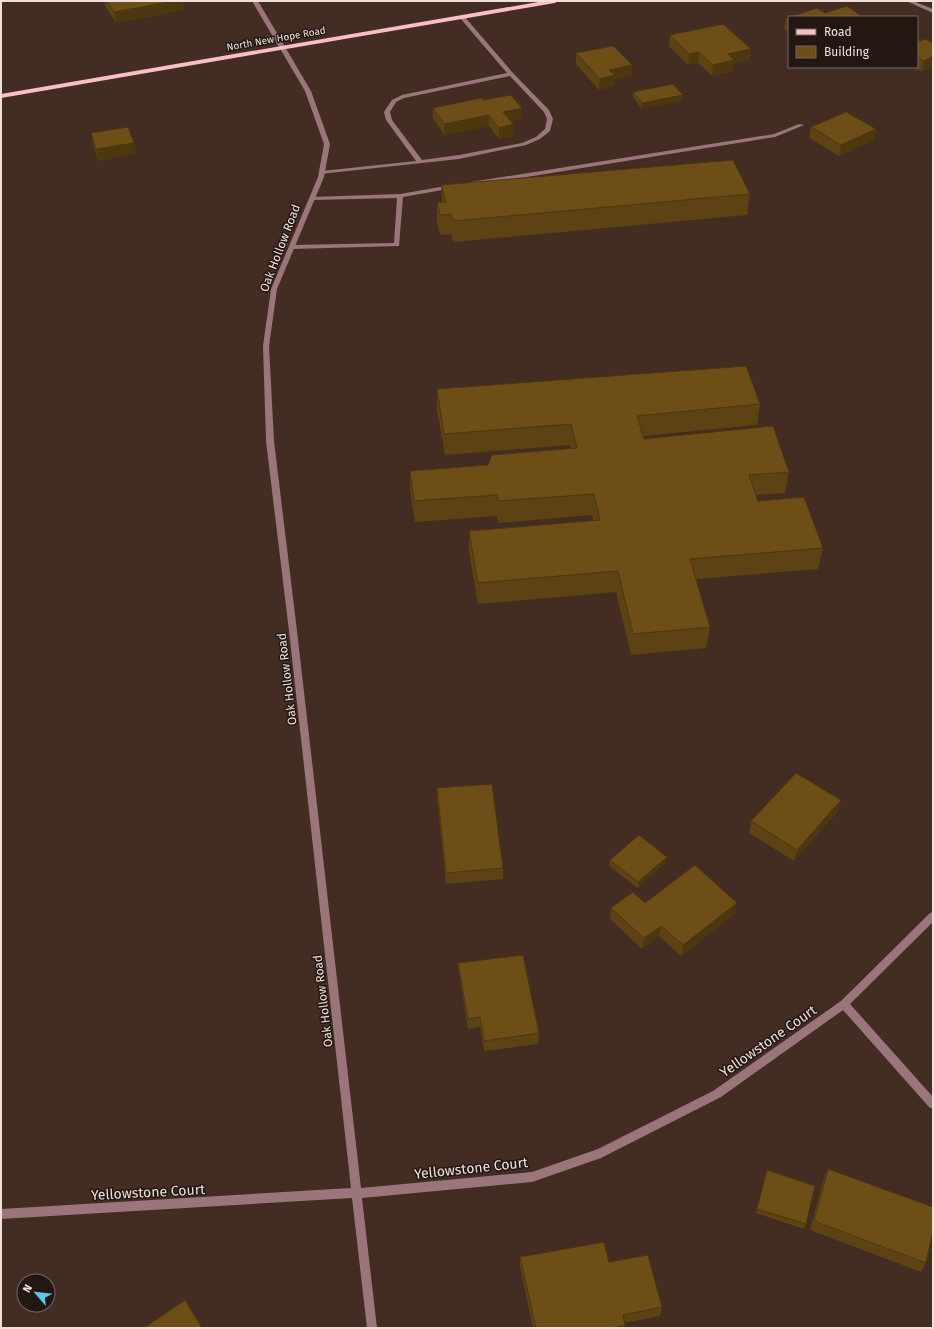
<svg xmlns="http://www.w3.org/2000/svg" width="934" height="1329" font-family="'Fira Sans',sans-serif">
<rect width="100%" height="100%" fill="#432c22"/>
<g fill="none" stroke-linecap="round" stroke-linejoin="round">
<g fill="#9a767b" fill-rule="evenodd">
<path d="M 462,15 L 464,16 L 513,73 L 549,110 L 553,119 L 550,131 L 540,139 L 526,145 L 459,159 L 320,174 L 319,173 L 322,171 L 416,161 L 386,120 L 384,112 L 392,100 L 402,95 L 507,73 L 460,18 L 460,16 ZM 510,76 L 544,112 L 547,119 L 545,129 L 536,137 L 522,143 L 459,155 L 422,160 L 392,120 L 390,112 L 396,102 L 404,98 Z"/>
<polygon points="799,124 804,125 775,137 471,186 468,184 471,182 774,134"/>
<polygon points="452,185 455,187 454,188 403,197 399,246 292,249 289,247 292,245 394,243 397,198 313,200 310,198 311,197 400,194"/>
</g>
<g fill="#9a767b" fill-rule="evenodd">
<polygon points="252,1 258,1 311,91 330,144 324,177 277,289 269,346 274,441 297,631 361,1188 532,1172 598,1149 713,1091 841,1001 930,913 933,912 933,922 850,1004 933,1097 933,1109 929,1107 843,1010 721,1097 601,1158 532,1182 362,1198 377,1328 367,1328 352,1198 1,1219 1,1209 351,1188 289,631 266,441 263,346 271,289 318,177 324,144 305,91"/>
<polygon points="906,1 913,1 933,9 933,13"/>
</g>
<polygon fill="#f9bec6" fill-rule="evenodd" points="544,1 558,1 555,3 1,98 1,94"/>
</g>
<g fill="#5d4313">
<polygon points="105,1 183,1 184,10 116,23 105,6"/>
<polygon points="789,17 789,32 784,29 786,18"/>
<polygon points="670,35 750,60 733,64 732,71 712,76 698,63 688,65 669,46"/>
<polygon points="917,39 920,41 933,43 922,72 912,67 917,67"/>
<polygon points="576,53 632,65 631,76 614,79 614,86 599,90 576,64"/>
<polygon points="633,92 682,101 641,108 633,97"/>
<polygon points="483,100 522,108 521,119 511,121 513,136 499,139 489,126 445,135 433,119 433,108"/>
<polygon points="811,127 876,129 874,140 839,156 809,138"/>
<polygon points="91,133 134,143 136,154 98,161 93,145"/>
<polygon points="441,185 750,194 747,215 454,242 451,234 440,235 437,223 437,203 442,203"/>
<polygon points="437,389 760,404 757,425 643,436 644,439 789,472 785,493 756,495 758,501 823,548 818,569 696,579 710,627 706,648 631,655 616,592 478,604 469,552 469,531 594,521 592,515 498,523 497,516 415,522 410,492 410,471 488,465 571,449 570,445 445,455 437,410"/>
<polygon points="437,788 503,868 503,879 446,884 437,799"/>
<polygon points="838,811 794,861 749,833 751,821"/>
<polygon points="667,857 666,862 638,888 609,866 610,860"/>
<polygon points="645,903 735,914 681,956 659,936 642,949 610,919 611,908"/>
<polygon points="458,963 539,1033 538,1044 484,1051 480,1027 468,1029 459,974"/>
<polygon points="828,1169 926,1263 921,1272 810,1230 824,1178"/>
<polygon points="765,1175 806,1224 804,1229 756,1213"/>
<polygon points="520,1257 609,1262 662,1307 660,1316 624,1323 625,1325 624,1328 533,1328 520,1266"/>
</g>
<g fill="#4c370f">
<polygon points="173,1 183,1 184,10 116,23 114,12"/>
<polygon points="751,49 750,60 733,64 732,71 712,76 713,65 728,54"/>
<polygon points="699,52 698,63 688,65 689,54"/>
<polygon points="933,56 933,66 922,72 924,61"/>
<polygon points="632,65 631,76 614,79 614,86 599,90 600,79 609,70"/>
<polygon points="683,95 682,101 641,108 642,103"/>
<polygon points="522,108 521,119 503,123 503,112"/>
<polygon points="489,115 489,126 445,135 444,124"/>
<polygon points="513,124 513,136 499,139 499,128"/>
<polygon points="876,129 874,140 839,156 841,145"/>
<polygon points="134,143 136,154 98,161 96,149"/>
<polygon points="841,800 838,811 794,861 797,850"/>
<polygon points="667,857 666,862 638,888 638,882"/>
<polygon points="737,903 735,914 681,956 683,945"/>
<polygon points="661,926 659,936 642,949 644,938"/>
</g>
<g fill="#6c4e16" stroke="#4c370f">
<polygon points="107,1 173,1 114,12"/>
<polygon points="847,6 863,17 790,17 817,8 825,13"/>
<polygon points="723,24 751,49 728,54 734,60 713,65 699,52 689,54 670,35"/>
<polygon points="917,39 920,41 925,39 933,43 933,56 924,61 917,57"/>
<polygon points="613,46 632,65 609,70 615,75 600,79 576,53"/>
<polygon points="673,84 683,95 642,103 633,92"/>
<polygon points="511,95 522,108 503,112 513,124 499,128 489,115 444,124 433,108 481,98 483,100"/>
<polygon points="846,112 876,129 841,145 811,127"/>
<polygon points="128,127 134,143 96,149 91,133"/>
<polygon points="733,160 750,194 454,221 451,214 440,215 437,203 446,202 441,185"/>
<polygon points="746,366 760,404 637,416 644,439 773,426 789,472 749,475 758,501 804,497 823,548 690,559 710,627 633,634 618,571 478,583 469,531 600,520 594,494 498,501 497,495 414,501 410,471 488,465 492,455 577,448 571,424 444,434 437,389"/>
<polygon points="796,773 841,800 797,850 751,821"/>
<polygon points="492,784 503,868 446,873 437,788"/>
<polygon points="639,835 667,857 638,882 610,860"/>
<polygon points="695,865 737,903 683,945 661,926 644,938 611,908 633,892 645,903"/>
<polygon points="523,955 539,1033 484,1041 480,1017 468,1019 458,963"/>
<polygon points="828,1169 933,1207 933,1231 926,1263 814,1221"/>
<polygon points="767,1170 815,1186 806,1224 757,1209"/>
<polygon points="604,1242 609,1262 648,1255 662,1307 623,1315 625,1325 612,1328 536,1328 520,1257"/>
<polygon points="185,1300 202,1328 144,1328"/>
</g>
<g text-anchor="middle" stroke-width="3" stroke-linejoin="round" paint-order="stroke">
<g font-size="10" fill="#f0e0da" stroke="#221713">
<text transform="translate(276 38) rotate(-10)" y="4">North New Hope Road</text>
</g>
<g font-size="12" fill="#f0e0da" stroke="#221713">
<text transform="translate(280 248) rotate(-69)" y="4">Oak Hollow Road</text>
<text transform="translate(287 679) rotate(-97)" y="4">Oak Hollow Road</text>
<text transform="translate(323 1001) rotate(-97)" y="4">Oak Hollow Road</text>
</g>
<g font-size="14" fill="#f0e0da" stroke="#221713">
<text transform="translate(768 1041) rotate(-35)" y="5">Yellowstone Court</text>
<text transform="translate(471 1168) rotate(-6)" y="5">Yellowstone Court</text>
<text transform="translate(148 1192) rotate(-3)" y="5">Yellowstone Court</text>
</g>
</g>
<rect width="934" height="1329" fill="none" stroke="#f0e0da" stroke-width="4"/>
<rect x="788" y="16" width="130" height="52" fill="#221713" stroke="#746763"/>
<rect x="796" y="29" width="20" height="6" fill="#f9bec6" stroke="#746763"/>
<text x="824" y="36" font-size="12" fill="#f0e0da">Road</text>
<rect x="796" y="46" width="20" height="12" fill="#6c4e16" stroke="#746763"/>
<text x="824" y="56" font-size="12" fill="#f0e0da">Building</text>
<g transform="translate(36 1293) rotate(298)"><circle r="19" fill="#221713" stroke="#746763"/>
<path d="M0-3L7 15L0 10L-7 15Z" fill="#5ac8e6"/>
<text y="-6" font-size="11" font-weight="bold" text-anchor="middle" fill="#f0e0da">N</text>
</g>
</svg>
